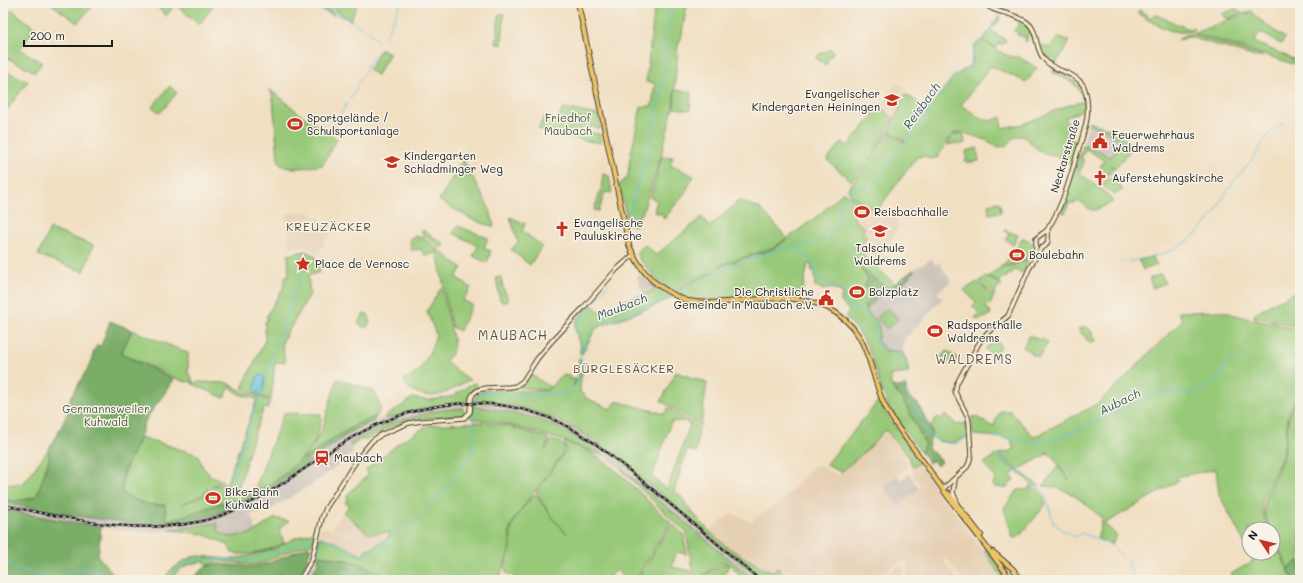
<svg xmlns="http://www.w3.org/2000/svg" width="1303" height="583" font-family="Mali,sans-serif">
<rect width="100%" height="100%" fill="#f7f3e8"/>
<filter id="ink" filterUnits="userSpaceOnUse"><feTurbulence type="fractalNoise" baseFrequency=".025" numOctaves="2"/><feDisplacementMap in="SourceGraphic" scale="8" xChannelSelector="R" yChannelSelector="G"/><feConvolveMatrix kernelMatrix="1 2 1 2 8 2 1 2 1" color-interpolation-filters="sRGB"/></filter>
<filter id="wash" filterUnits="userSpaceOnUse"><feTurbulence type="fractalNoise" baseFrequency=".012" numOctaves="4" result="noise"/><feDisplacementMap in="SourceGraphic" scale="16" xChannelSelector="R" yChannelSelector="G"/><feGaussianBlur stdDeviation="0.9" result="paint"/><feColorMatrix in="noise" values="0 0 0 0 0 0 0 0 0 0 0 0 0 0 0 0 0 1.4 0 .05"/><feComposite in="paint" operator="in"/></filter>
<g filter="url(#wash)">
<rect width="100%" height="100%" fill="#f1dfc2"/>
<g fill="#e6d0b5">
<polygon points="895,84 898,84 906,87 893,118 880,107"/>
<polygon points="855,202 858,202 872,211 881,208 896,219 898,223 899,227 896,233 887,245 885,244 883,247 885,248 877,260 864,252 866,249 865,248 864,249 861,247 865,241 862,232 854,220 850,210"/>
<polygon points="303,212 309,213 323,221 322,223 323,222 334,228 318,253 305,246 290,248 286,214"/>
<polygon points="888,431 909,465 883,486 898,505 921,487 913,475 913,467 920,462 935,486 939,496 949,505 1004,580 962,580 946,558 943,560 958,580 905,580 908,568 906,561 904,559 871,580 780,580 776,576 781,573 778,568 773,571 764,569 727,547 709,531 731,513 751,522 785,498 815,465 820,466 838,475"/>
<polygon points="343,512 369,534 388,532 390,536 372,548 366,550 363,556 352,550 319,537 321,528 331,529"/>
<polygon points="899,566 904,568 902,580 879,580"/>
</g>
<g fill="#ccc2b9">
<polygon points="1089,122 1109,128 1134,145 1115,168 1095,153 1083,147"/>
<polygon points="931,259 936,265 940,262 940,264 951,281 937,293 943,298 904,340 902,352 885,350 877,341 880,326 879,323 866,310 885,291 914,272 913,270"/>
<polygon points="641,274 655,289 643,295 637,276"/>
<polygon points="466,402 466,406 463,408 427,413 402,420 378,428 350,443 350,445 352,446 353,453 320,479 273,508 248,515 253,518 255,531 251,534 230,537 218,532 216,523 169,530 143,532 74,524 3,510 3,503 144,525 168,524 204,518 223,512 260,496 308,465 331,447 384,417 387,419 415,410 435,405"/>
<polygon points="481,402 513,406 530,410 560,421 590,438 680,510 714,540 762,580 754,580 626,473 585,442 565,430 547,422 520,414 480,406"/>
<polygon points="909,474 919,489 898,506 883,486 897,475 901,480"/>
</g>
<g fill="#98c978" stroke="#5a724a" fill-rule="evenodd">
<polygon points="50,3 96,3 77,23"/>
<polygon points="154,3 166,3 172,9 166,16"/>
<polygon points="174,3 215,3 199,25"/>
<polygon points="304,3 327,3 334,15"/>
<polygon points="329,3 358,3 351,20 334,10"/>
<polygon points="655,3 687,3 682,34 678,45 673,108 661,156 642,214 640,214 636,226 628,224 619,185 626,179 628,175 630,158 641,107 652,106 655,83 646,82"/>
<polygon points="1235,8 1242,13 1227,19 1222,14"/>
<polygon points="12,10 35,28 20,49 42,63 35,72 3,56 3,19"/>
<path d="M 1139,10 L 1151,18 L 1154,14 L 1189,29 L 1193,28 L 1195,30 C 1176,38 1153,23 1137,13 Z"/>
<polygon points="1252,11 1255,16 1285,38 1281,44 1260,32 1254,42 1300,62 1300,65 1290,63 1243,48 1194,33"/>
<polygon points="499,14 504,14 502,45 496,44"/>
<polygon points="998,16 1001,17 998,23 990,30 1006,40 1003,45 999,43 997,48 981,40 986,36"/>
<polygon points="1019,20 1026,24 1030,30 1026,42 1025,42 1025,37 1017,35 1018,32 1013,31 1018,26"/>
<polygon points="1192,34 1263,56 1255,57 1194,38 1189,37 1178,40 1185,35"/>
<polygon points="1057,38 1070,40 1056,64 1046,56 1041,45 1050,48"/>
<path d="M 981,40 L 1004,54 L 1012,57 L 1019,57 L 1037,68 L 1026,82 L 991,66 L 961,105 L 979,117 L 990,121 L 1001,117 L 1002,128 L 1023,124 L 1069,105 L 1084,101 C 1080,85 1067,79 1052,72 L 1053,70 C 1074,80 1084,83 1085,109 L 1065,118 L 1069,126 L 1072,125 L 1070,132 L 1067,137 L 1078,143 L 1071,165 L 1055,155 L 1042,153 L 1023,136 L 1015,137 L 1006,146 L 999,147 L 986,140 L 961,132 L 952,134 L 938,157 L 931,159 L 925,156 L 917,157 L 878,209 L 874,211 L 851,195 L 848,190 L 849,187 L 869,163 L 888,132 L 904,142 L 905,141 L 889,131 L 905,94 L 928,109 L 954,76 L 971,65 L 974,46 Z"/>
<polygon points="381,49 390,53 377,75 369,70"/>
<polygon points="831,49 834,52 828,59 826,65 816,58 819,54"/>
<polygon points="3,70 28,81 4,114 3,113"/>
<polygon points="170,86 177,93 160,113 152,107"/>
<path d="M 268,89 L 280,97 L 301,115 L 337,139 L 323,165 C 314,166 286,172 280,164 C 279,163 278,159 278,158 L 273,99 L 272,94 Z"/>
<polygon points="675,90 691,92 690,110 674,108"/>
<path d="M 880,107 L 893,118 C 882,141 868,162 851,181 L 827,160 L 842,142 L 848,146 Z"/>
<polygon points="564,108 598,115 601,129 591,126 590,129 582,127 581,131 599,134 602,143 586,141 538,129 544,117 556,121"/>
<polygon points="1089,122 1109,128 1134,145 1115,168 1110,165 1114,169 1109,175 1100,167 1104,160 1086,149 1081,158 1083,159 1083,165 1079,173 1107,194 1113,202 1096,210 1091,210 1077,200 1076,203 1069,203 1065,213 1060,211 1083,146 1092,148 1092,150 1098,150 1110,158 1122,142 1104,129 1089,125"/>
<polygon points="961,133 964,135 965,143 959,145 957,143 947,145 953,135"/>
<polygon points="977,148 979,161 966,163 965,160 967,159 966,151"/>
<polygon points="662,156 673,157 670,165 694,176 684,194 664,219 662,214 654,212 657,200 650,198"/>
<polygon points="463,159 490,210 494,227 471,219 439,200"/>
<polygon points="603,174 609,176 612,193 605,192 599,211 594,210 601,190"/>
<polygon points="1109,177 1122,188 1122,190 1115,195 1102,185"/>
<path d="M 842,193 L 846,193 L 858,202 L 855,202 L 850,210 L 852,215 L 855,218 L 854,220 L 865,228 L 862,232 L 867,236 L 861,247 L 855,247 L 895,284 L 888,290 L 861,269 L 868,279 L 874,297 L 864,307 C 873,323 884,318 877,341 L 885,350 L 902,352 L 906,359 L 909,373 L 891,375 L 891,386 L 903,400 L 925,443 L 921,452 C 909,436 894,420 886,401 C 872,367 874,344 845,317 L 849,311 C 843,303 838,304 843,293 L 832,288 L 823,290 L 814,285 L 816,281 L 814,279 L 815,272 L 811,270 L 812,265 L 808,264 L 801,297 L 775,296 L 713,300 L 690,298 L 672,292 L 659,282 L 640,260 L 636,253 L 645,245 L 656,255 L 702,217 L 709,227 L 732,207 L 739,200 L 761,209 L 787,238 L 773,248 L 720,265 C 707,277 687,280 676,292 L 697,280 L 715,271 L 721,266 L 775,248 L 820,214 Z"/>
<polygon points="998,202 1000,203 1001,212 989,214 988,204"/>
<polygon points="510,217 525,224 522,231 542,246 530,265 511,250 518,242"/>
<polygon points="458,226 488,238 484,248 491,251 487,263 473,256 478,246 453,233"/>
<polygon points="50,229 93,245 84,272 38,255"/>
<polygon points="423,230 444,244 441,248 421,233"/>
<polygon points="1004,230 1018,235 1013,245 1005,239 1009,234"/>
<polygon points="416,236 423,238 435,247 435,254 425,256 421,249 411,250 410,238"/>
<path d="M 1022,238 L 1027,239 L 1033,244 C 1031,248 1031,253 1028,256 C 1022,263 1009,265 1000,267 L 1012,256 Z"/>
<path d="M 436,248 L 462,268 L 456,277 L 471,288 L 463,300 L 472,305 C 469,314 463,321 460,331 L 452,327 Z"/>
<polygon points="304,251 308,252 315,256 320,272 308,276 310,294 282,342 285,362 275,363 271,400 242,388 265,340 265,322 268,318 266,317 283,288 285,277 289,276 288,255"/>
<polygon points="1153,257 1157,265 1143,270 1139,260"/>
<polygon points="1027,259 1028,261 1023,273 1014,270 1011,275 1008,274 1007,277 1002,278 1000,282 987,277 998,269 1014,265"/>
<polygon points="1161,274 1165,283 1153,288 1149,279"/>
<polygon points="501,277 503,287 509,301 502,303 501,299 500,300 496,278"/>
<polygon points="985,277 1002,284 995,292 994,297 979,282 980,281"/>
<polygon points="977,282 993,298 990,305 988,304 985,307 991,312 989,313 991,314 985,318 983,317 978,320 975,318 979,313 972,306 976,302 964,290"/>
<path d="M 650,284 L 651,284 L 662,291 L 674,297 L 656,305 L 596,328 L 582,354 L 579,352 L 581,348 C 572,323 572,323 591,304 L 603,314 L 614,305 L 619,306 C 626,298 632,298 642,295 C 647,294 651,291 655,289 Z"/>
<path d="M 441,288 L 442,288 L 454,343 L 452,354 L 445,362 L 470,380 C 464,382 459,386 453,389 C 441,396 426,399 414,391 C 408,388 405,385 404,379 C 422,376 430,351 436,335 L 427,311 Z"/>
<polygon points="1300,290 1300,327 1254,317 1254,315 1271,304"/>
<polygon points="888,308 898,319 887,329 877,318"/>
<path d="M 1221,311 L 1250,319 L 1300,330 L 1300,385 L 1288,416 L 1283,455 L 1262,501 L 1264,517 L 1269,529 L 1249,529 L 1249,552 L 1219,494 L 1216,469 L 1176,477 L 1179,480 L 1106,523 C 1089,506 1069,486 1043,486 L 1058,466 L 1069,480 L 1053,457 L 1046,451 L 1049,453 L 1018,470 L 1040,486 L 1028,488 L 1032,484 L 1016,471 L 1011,476 L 1014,479 L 1007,488 L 995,487 L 992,485 L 996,478 L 983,464 L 996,455 L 1015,470 L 1018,470 L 998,454 L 1014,450 L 1011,439 L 988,436 L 973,435 L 972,417 L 975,416 L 993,427 L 1000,411 L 1010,411 L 1034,437 L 1097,404 L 1123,380 L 1182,320 L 1178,312 Z"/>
<polygon points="364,314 368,314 370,322 368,326 365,328 358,323"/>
<polygon points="1085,327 1089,328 1096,340 1091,344 1078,329"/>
<polygon points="132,330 188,353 188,372 193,381 186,382 177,379 121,353"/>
<polygon points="1030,335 1036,339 1036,338 1040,340 1042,337 1048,343 1039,357 1030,354 1031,352 1023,347"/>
<polygon points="994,341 997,341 1001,348 993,356 985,349"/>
<polygon points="947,351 958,358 956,365 950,361 948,363 940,358"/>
<path d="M 579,359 L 584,363 L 580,385 L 580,392 L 588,399 L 611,409 L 616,401 L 665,414 L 668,408 L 699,428 L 696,452 L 687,450 L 674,491 L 685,500 L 684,503 L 709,531 L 727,547 L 764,569 L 773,571 L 778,568 L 781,573 L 776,576 L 772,574 L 762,580 C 720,546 680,510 639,476 C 614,456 589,434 559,421 C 531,408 503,403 473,402 L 477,394 L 486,390 L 547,391 L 560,376 L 569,375 L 569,379 L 576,379 L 573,385 L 574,386 L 578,378 ZM 685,421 L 690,425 L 667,489 L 652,477 L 671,422 Z"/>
<polygon points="676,372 707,383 701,426 661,401"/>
<polygon points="530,374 550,387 547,390 519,387 524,382"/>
<polygon points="337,379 374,391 381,408 377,416 356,425 336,437 306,458 304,457 314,444 322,430"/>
<polygon points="197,382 227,383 244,392 256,395 270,401 267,409 264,408 254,435 239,486 227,482 257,399 241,395 230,387 224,398 191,383"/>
<path d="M 474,383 L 479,387 L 472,392 L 466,402 C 439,405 413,410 387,419 L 384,417 L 402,406 L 412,398 L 430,400 L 453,396 L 468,386 Z"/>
<polygon points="1300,388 1300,560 1288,568 1273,535 1273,529 1270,529 1265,516 1265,500 1284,455 1289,417"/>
<polygon points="879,400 888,417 920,462 913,467 907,455 887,431 884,431 870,447 841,472 826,465"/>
<path d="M 472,406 C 480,406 488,409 496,410 C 542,417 567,429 604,456 C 578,445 551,436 523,429 C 506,424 489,420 472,419 L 470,417 Z"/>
<polygon points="463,408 464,415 462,416 418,419 400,424 384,430 365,440 360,440 352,446 350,445 350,443 378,428 402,420 437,411"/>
<path d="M 284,413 L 321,414 C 322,451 285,475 257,492 L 254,491 Z"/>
<polygon points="945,415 953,420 955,425 967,423 968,436 953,443 939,441 930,437 932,432 929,426 938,417 942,419"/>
<path d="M 481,422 L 507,426 L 548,438 L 549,441 L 545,448 L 546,450 L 551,440 L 561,443 L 564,446 L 564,450 L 561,456 L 515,518 L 510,530 L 510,543 L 509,551 L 499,580 L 399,580 L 396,578 C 388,583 376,573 369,568 C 355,560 335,558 320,555 L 319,558 L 315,557 L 319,537 L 333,541 L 363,556 L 366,549 L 372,548 L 390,536 L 388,532 L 369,534 L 343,512 L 350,505 L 345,503 L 348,499 L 346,496 L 369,474 L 366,470 L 400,442 L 425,427 L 431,425 Z"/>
<path d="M 141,437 L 198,455 C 202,470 209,476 223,481 L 210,487 L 202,495 L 182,504 L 199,498 L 214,486 L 225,484 L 253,493 L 241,500 L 221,503 L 181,517 L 167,520 L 165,505 C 147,506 138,502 123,494 C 118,478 133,451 141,437 Z"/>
<path d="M 564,442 C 605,450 641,496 671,523 L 654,548 L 636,580 L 624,580 L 617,570 L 604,580 L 522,580 L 506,573 C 504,566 508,558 510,552 C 512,544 510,537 511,530 C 514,516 526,504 535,494 L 551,516 L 567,534 L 551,516 L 536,492 L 566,451 L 566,448 Z"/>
<path d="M 48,450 L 49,459 L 37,496 C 26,501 15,501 3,500 L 3,485 L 24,483 Z"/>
<path d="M 621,469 L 754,580 L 744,580 L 734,568 L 725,562 C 715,564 706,573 699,580 L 694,580 L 686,531 L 673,521 Z"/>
<polygon points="1038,489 1043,495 1046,504 1019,537 1013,538 1004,508 1018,490"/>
<path d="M 275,518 L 289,521 L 279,529 L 284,543 C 271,550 246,557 232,553 L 228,545 C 205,533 194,532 169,530 L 217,523 L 218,532 L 230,537 L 251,534 Z"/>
<polygon points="1102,521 1117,536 1112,544 1097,539"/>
<polygon points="673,524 683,534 687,554 676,552 672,567 690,571 692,580 652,580 639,578 661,540"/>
<path d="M 314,532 L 315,532 L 313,544 L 303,546 L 258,564 L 252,565 L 219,561 L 207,566 L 205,561 C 190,564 181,565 172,578 L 174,580 L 163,580 L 171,570 L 184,561 L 192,557 L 199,556 L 229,559 L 244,557 L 274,549 L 295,538 Z"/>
<polygon points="1273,539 1292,578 1289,580 1233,580 1231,574 1253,561 1250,553 1273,553"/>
<polygon points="987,549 1008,580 1004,580 984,551"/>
<polygon points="724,564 729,565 721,580 701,580 707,573"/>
</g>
<g fill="#7aad68" stroke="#4b6442">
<polygon points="861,268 888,289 913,270 914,272 893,293 885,291 866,310 864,306 874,296 864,287 868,279"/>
<path d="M 110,321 L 132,330 L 121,354 L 173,379 C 166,394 154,406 146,420 C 143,426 142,432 140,438 C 133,453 118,478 123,494 C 139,502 147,506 165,505 L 167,520 L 181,517 L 221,503 L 241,500 L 270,484 L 286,473 L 303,457 L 308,461 L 315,459 L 279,484 L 244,504 L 214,515 L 183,522 L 144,525 L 77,516 L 3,503 L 3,500 C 15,501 26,501 37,496 L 49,459 L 48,450 L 61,427 L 67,414 L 69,401 L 93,359 L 93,353 L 97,345 L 101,346 Z"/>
<polygon points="891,386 899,387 905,386 906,395 918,404 932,432 928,448 942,461 937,466 933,460 929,463 921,452 925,443 903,400"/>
<polygon points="376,416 374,421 351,433 323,452 307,459 306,458 336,437 356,425"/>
<polygon points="3,510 101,527 98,556 118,580 3,580"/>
<path d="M 307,547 L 311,548 C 308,560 303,570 295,580 L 190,580 L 207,566 L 219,564 L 253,567 L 271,562 Z"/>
<polygon points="320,555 356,563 367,568 389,580 308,580 317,564"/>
<polygon points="1300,560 1300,580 1292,580 1294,579 1288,568"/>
</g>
<polygon fill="#5ec2dc" stroke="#3d6f7c" points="260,375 262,375 265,378 263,393 256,391 254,389 257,377"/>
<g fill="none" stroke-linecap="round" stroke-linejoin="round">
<g stroke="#5ec2dc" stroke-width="1">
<path d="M 309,3 C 326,9 369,27 378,41"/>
<polyline points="668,22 673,3"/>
<polyline points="385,37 401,3"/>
<polyline points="365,72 377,52"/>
<polyline points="358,83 363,75"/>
<polyline points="350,99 357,87"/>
<polyline points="1091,124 1103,127"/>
<polyline points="330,133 347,103"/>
<path d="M 849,194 L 855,186 L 860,183 L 864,187 C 880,184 887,166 895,154 C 898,150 902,147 906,143 C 914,134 920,123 928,113 L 928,109 L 954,77 L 973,66 L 975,46 L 987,37 L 990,29 L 995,24 L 1000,17"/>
<polyline points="631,223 632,201 649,151 661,89 664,71 665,38 668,24"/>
<path d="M 797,246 L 813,264 L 818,279 L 829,283 L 834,288 L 841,289 L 844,292 C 845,296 846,301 848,305 C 850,309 855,308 859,310 C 875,317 877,321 874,337 L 881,349"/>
<path d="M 1129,261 C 1170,255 1193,245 1217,209 C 1220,204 1223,197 1227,191 C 1235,178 1247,168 1255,155 C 1263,144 1269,129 1283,124"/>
<polyline points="1120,262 1124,262"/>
<path d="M 676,294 C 709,276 742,261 777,250 C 792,245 812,248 825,238 C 832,232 842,220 839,209 L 841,204 L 848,196"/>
<polyline points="276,346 277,338 283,330 285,319 301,275"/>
<polyline points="582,347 576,327 577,324 609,283"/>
<path d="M 882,350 C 885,352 888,351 892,352 C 907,353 905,361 907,374"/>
<polyline points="265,377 275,349"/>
<path d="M 905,384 C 907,389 907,393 909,397 C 917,412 924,417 928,435 L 939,442 L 955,444 L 968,438"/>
<polyline points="260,395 261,392"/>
<path d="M 992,436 L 1036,443 L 1042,442 L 1080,430 L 1158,392 C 1167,390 1177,392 1186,394 C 1192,395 1215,383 1219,378 C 1223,373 1224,366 1228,361 L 1239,358 L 1243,355"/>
<polyline points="998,456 1041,489 1046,496 1053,522 1062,530 1076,537 1082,533 1111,545 1128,562 1134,580"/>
<polyline points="229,483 259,398"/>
<path d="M 319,539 L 328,539 L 353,551 L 356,555 L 364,556 L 366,553 L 388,545 L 396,529 L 408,524 L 423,514 L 469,459 L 473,448 L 476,400 L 480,393 L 531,396 L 568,393 C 576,387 582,377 581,366 C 581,362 580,358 581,354 C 583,344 590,335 594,326 L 662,301 L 673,295"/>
<polyline points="316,558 320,540"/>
<polyline points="3,559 20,570 30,571 51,579 60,577 72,571 81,568 89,569 96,572 105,580"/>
<polyline points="170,580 177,569 185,563 202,559 219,559 248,561 291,546 300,540 316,539"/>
<polyline points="304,580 314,563"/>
</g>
</g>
</g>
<g filter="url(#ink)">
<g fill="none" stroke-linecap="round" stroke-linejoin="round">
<g stroke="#3c3935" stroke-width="5.5">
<g id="secondary">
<path d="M 984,3 C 994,14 1015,12 1028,23 C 1038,31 1035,48 1043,58 C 1053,72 1074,71 1083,85 C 1088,95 1088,107 1087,118 C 1085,130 1081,142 1077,154 C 1070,179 1062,208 1047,230 C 1043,234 1039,235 1036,239 L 1036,246 L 1035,257"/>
<path d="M 1041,248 C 1050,246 1048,237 1048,230"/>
<polyline points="955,479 953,493 957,502"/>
<polyline points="943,489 967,467 969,463 971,455 969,423 968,417 955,392 957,383 979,343 987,333 1008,316 1029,269 1041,248"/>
<polyline points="300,580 312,559 322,518 326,508 358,458 372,441 382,434 409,423 422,421 464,418 470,412 471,399 473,394 478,390 487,388 510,387 516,386 523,381 537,359 551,342 584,307 616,270 633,255"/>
</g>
</g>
<g stroke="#3c3935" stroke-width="6">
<g id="primary">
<path d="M 578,3 L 629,245 C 636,262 646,277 661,287 C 670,293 679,298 688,301 C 700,303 713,303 725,302 C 759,300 796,292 828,308 C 871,331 867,366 884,404 C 894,426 911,444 925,464 C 933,475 941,487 949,498 C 970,526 991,552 1011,580"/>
<polyline points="948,493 981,535"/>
<polyline points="993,552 1013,569 1021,580"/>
</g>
</g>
<use href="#secondary" stroke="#f8e8c3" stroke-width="3.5"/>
<use href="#primary" stroke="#edc569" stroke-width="4"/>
<g stroke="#1c1c1c" stroke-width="2.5">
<path id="rail" d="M 3,505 C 72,519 148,539 217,517 C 262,502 298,472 338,446 C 403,404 478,389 552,419 C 585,433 612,456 640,479 C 680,512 720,546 760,580"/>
</g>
<use href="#rail" stroke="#f7f3e8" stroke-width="1" stroke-dasharray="3" stroke-linecap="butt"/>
</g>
</g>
<defs>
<g id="school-bare" transform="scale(1.2)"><path d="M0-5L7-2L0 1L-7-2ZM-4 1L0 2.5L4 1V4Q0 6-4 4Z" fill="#c8321e" stroke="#f7f3e8" stroke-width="2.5" paint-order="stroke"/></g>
<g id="stadium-bare" transform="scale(1.2)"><path d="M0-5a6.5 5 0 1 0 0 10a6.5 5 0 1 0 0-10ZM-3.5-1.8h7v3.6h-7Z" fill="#c8321e" stroke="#f7f3e8" stroke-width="2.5" paint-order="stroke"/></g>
<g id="civic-bare" transform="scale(1.2)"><path d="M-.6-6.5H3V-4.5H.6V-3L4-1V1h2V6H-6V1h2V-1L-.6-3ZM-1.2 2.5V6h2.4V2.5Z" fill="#c8321e" stroke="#f7f3e8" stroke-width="2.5" paint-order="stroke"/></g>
<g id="church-bare" transform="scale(1.2)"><path d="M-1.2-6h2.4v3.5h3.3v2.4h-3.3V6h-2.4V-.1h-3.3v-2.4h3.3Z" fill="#c8321e" stroke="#f7f3e8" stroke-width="2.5" paint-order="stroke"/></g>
<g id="sight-bare" transform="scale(1.2)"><path d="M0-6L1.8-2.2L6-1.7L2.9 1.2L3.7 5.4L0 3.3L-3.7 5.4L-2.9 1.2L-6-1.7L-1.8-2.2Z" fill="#c8321e" stroke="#f7f3e8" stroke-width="2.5" paint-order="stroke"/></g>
<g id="station-bare" transform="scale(1.2)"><path d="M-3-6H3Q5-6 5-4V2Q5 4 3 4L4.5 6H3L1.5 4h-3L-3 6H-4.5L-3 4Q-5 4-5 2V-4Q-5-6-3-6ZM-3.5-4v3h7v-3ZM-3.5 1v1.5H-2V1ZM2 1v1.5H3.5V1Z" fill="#c8321e" stroke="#f7f3e8" stroke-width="2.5" paint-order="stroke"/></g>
</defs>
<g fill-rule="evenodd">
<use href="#school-bare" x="892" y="100"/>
<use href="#stadium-bare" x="295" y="124"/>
<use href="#civic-bare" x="1100" y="141"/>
<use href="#school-bare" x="392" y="162"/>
<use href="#church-bare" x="1100" y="178"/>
<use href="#stadium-bare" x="862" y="212"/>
<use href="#church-bare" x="562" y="229"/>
<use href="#school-bare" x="880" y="231"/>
<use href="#stadium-bare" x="1017" y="255"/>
<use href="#sight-bare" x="303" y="264"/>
<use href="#stadium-bare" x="857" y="292"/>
<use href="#civic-bare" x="826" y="298"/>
<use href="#stadium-bare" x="935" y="331"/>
<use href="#station-bare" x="322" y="458"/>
<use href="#stadium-bare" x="213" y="498"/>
</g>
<g text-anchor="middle" stroke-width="3" stroke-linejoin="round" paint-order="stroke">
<g font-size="11" fill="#1c1c1c" stroke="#f7f3e8" text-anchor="start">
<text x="880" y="98" text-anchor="end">Evangelischer<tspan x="880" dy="13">Kindergarten Heiningen</tspan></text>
<text x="307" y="122">Sportgelände /<tspan x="307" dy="13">Schulsportanlage</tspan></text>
<text x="1112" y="139">Feuerwehrhaus<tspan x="1112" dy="13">Waldrems</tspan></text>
<text x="404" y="160">Kindergarten<tspan x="404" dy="13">Schladminger Weg</tspan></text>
<text x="1112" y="182">Auferstehungskirche</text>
<text x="874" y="216">Reisbachhalle</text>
<text x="574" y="227">Evangelische<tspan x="574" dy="13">Pauluskirche</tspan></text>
<text x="880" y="252" text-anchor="middle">Talschule<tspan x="880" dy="13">Waldrems</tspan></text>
<text x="1029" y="259">Boulebahn</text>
<text x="315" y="268">Place de Vernosc</text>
<text x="814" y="296" text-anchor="end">Die Christliche<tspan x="814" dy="13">Gemeinde in Maubach e.V.</tspan></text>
<text x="869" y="296">Bolzplatz</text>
<text x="947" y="329">Radsporthalle<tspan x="947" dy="13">Waldrems</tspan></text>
<text x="334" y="462">Maubach</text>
<text x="225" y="496">Bike-Bahn<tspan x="225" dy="13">Kuhwald</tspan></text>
</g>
<g font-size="11" fill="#47593c" stroke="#f7f3e8">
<text x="568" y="122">Friedhof<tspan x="568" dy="13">Maubach</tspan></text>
<text x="106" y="413">Germannsweiler<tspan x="106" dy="13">Kuhwald</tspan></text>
</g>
<g font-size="11" fill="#1c1c1c" stroke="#f7f3e8">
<text transform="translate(1065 156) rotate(-73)" y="4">Neckarstraße</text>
</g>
<g font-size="12" font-style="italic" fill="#33565f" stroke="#f7f3e8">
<text transform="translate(922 106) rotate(-54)" y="4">Reisbach</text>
<text transform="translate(622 307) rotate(-21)" y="4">Maubach</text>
<text transform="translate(1120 402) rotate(-26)" y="4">Aubach</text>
</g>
<g font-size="12" letter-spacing="1" fill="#635341" stroke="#f7f3e8">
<text x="329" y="231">KREUZÄCKER</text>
<text x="624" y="373">BÜRGLESÄCKER</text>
</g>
<g font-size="13" letter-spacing="1" fill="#635341" stroke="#f7f3e8">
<text x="513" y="340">MAUBACH</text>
<text x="974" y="364">WALDREMS</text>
</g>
</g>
<rect width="1303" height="583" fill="none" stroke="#f7f3e8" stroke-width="16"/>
<g transform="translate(1261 541) rotate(305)"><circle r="19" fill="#f7f3e8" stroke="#9f9d96"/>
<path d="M0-3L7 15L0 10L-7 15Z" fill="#c8321e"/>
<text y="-6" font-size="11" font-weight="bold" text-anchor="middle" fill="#1c1c1c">N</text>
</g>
<path d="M24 40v6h88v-6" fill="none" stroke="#1c1c1c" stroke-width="2"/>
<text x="30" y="40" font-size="12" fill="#1c1c1c" stroke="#f7f3e8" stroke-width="3" paint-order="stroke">200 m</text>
</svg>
